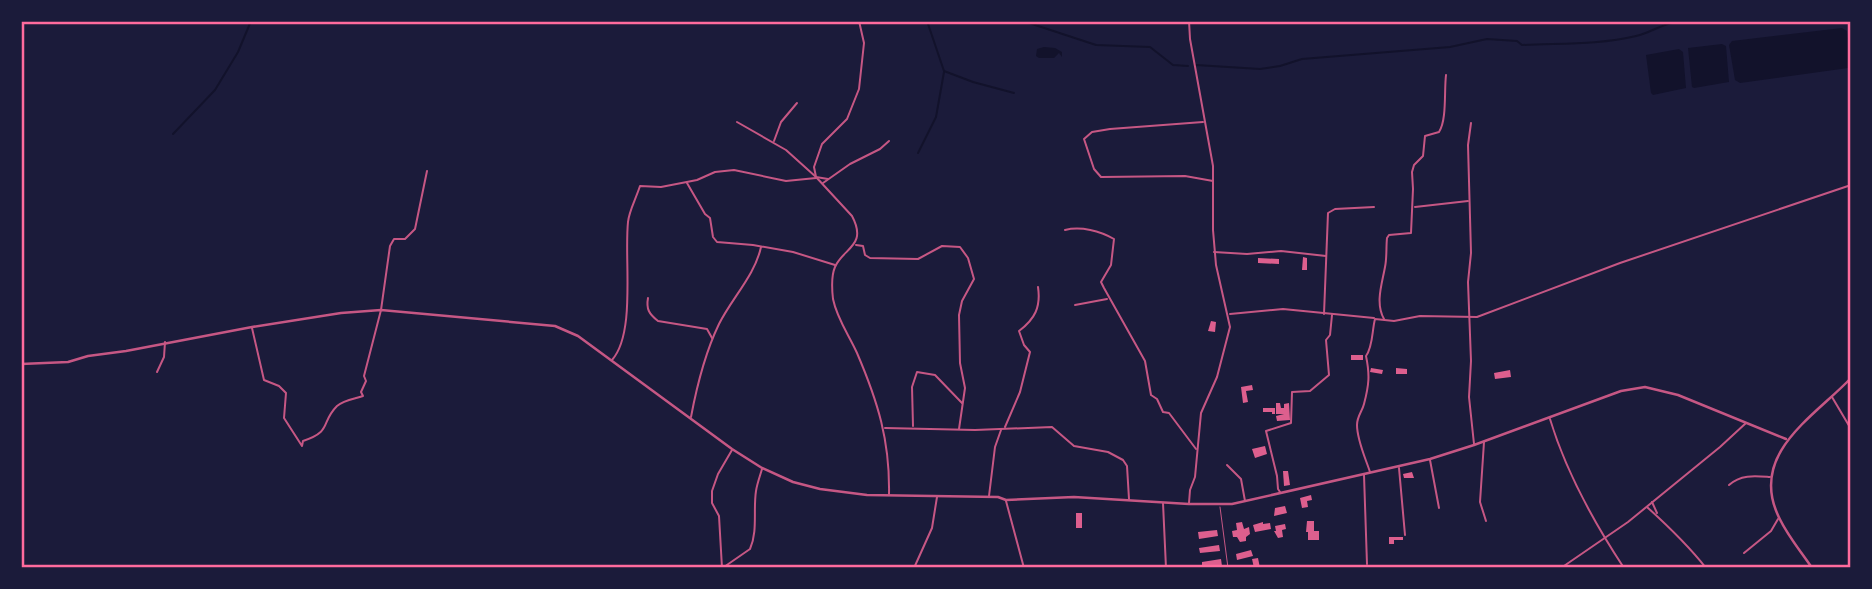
<svg xmlns="http://www.w3.org/2000/svg" width="1872" height="589" font-family="Karla,sans-serif">
<rect width="100%" height="100%" fill="#1b1b3a"/>
<g fill="#12122b">
<polygon points="1842,28 1847,31 1851,63 1848,68 1740,83 1735,80 1729,45 1732,41"/>
<polygon points="1722,44 1726,46 1729,82 1694,88 1692,87 1688,48"/>
<polygon points="1044,47 1055,48 1062,52 1062,57 1059,53 1054,58 1039,58 1036,56 1037,49"/>
<polygon points="1679,49 1683,52 1686,88 1653,95 1651,93 1646,55"/>
</g>
<g fill="none" stroke-linecap="round" stroke-linejoin="round">
<g stroke="#12122b" stroke-width="2">
<polyline points="927,21 944,71 973,82 1014,93"/>
<polyline points="1023,21 1096,45 1150,47 1173,65 1188,66"/>
<path d="M 1196,65 L 1260,69 L 1280,66 L 1302,59 L 1450,47 L 1487,39 L 1517,41 L 1522,45 C 1560,43 1599,45 1636,36 C 1653,32 1662,23 1682,21"/>
<polyline points="173,134 215,90 238,52 251,21"/>
<polyline points="918,153 936,117 944,72"/>
</g>
</g>
<g fill="#dd5f8e">
<polygon points="1303,257 1307,258 1307,270 1302,270"/>
<polygon points="1258,258 1279,259 1279,264 1258,263"/>
<polygon points="1211,321 1216,322 1215,332 1208,331"/>
<rect x="1351" y="355" width="12" height="5"/>
<polygon points="1371,368 1383,370 1382,374 1370,372"/>
<polygon points="1396,368 1407,369 1407,374 1396,374"/>
<polygon points="1510,370 1511,377 1495,379 1494,373"/>
<polygon points="1252,385 1253,390 1246,391 1248,402 1243,403 1241,387"/>
<polygon points="1276,403 1280,403 1281,408 1284,408 1284,404 1289,403 1290,420 1277,421 1276,416 1284,414 1276,414"/>
<polygon points="1263,408 1275,408 1275,414 1272,414 1272,412 1263,412"/>
<polygon points="1265,446 1267,454 1255,458 1252,449"/>
<polygon points="1283,471 1288,471 1290,485 1284,486"/>
<polygon points="1412,472 1414,478 1404,478 1403,474"/>
<polygon points="1311,495 1312,500 1307,501 1308,507 1302,508 1300,498"/>
<polygon points="1285,506 1287,513 1274,516 1275,508"/>
<rect x="1076" y="513" width="6" height="15"/>
<polygon points="1307,521 1314,521 1314,531 1319,531 1319,540 1308,540 1308,532 1306,532"/>
<polygon points="1242,522 1244,529 1249,527 1250,534 1246,537 1246,541 1240,542 1237,537 1233,537 1232,531 1237,530 1236,523"/>
<polygon points="1263,522 1263,524 1270,523 1271,529 1255,532 1253,525"/>
<polygon points="1285,524 1286,529 1282,530 1283,537 1278,538 1274,531 1276,531 1275,526"/>
<polygon points="1217,530 1218,536 1199,539 1198,532"/>
<polygon points="1389,537 1403,537 1403,540 1394,540 1394,544 1389,544"/>
<polygon points="1219,545 1220,551 1200,553 1199,548"/>
<polygon points="1251,550 1253,556 1237,560 1236,554"/>
<polygon points="1258,558 1260,568 1254,568 1252,559"/>
<polygon points="1221,559 1222,566 1202,568 1202,562"/>
</g>
<g fill="none" stroke-linecap="round" stroke-linejoin="round">
<polyline stroke="#c65784" stroke-width="1" points="1220,507 1228,568"/>
<g stroke="#c65784" stroke-width="2">
<path d="M 859,21 L 864,43 L 859,89 L 847,119 L 822,144 L 814,167 L 816,177 L 852,216 C 868,246 843,248 835,267 C 831,276 832,290 833,299 C 837,319 849,335 857,353 C 878,402 890,441 889,494"/>
<polyline points="737,122 786,150 816,177 828,179"/>
<polyline points="1203,122 1110,129 1092,132 1084,139 1094,169 1101,177 1185,176 1213,181"/>
<polyline points="1471,123 1468,145 1471,253 1468,282 1471,361 1469,397 1474,444"/>
<polyline points="774,141 781,122 797,103"/>
<polyline points="687,183 705,214 710,218 713,237 717,242 753,245 793,252 835,265"/>
<polyline points="823,183 850,164 880,149 889,141"/>
<polyline points="1415,207 1468,201"/>
<path d="M 1065,230 C 1081,226 1100,231 1114,239 L 1111,265 L 1101,282 L 1104,288 L 1145,361 L 1151,395 L 1157,399 L 1163,412 L 1169,413 L 1196,449"/>
<polyline points="856,245 863,246 865,255 870,258 918,259 942,246 960,247 968,258 974,279 962,301 959,315 960,363 965,388 959,429"/>
<polyline points="1214,252 1247,254 1281,251 1326,256"/>
<path d="M 648,298 C 646,309 649,314 658,321 L 707,329 L 712,338"/>
<polyline points="1075,305 1107,299"/>
<polyline points="1230,314 1283,309 1374,318"/>
<polyline points="1324,314 1328,213 1335,209 1374,207"/>
<path d="M 1384,319 C 1375,303 1382,284 1385,267 C 1387,258 1386,247 1387,238 L 1389,235 L 1411,233 L 1413,189 L 1412,172 L 1414,165 L 1423,156 L 1425,136 L 1439,132 C 1447,120 1444,91 1446,75"/>
<path d="M 252,328 L 264,380 L 279,386 L 286,393 L 284,418 L 302,446 L 303,441 C 333,431 320,423 337,406 C 344,400 354,399 363,396 L 361,392 L 366,381 L 364,376 L 381,310 L 390,246 L 394,239 L 405,239 L 415,229 L 427,171"/>
<path d="M 612,360 C 636,333 624,259 628,222 C 629,211 635,201 640,186 L 661,187 L 697,180 L 715,172 L 734,170 L 786,181 L 816,178"/>
<polyline points="157,372 164,357 165,342"/>
<polyline points="1832,397 1851,429"/>
<path d="M 691,417 C 697,385 705,353 719,324 C 732,298 755,275 761,247"/>
<path d="M 1550,419 C 1566,472 1593,521 1624,568"/>
<polyline points="913,426 912,387 917,372 935,375 962,403"/>
<path d="M 1005,427 L 1020,392 L 1030,352 L 1024,345 L 1019,331 C 1035,319 1041,307 1038,287"/>
<polyline points="885,428 975,430 1052,427 1074,446 1108,452 1123,460 1127,466 1129,499"/>
<polyline points="1484,442 1480,502 1486,521"/>
<polyline points="1430,460 1439,508"/>
<polyline points="1227,465 1241,479 1245,501"/>
<polyline points="1399,468 1405,535"/>
<path d="M 1370,472 C 1365,457 1357,440 1357,425 C 1357,416 1362,412 1364,404 C 1369,385 1370,375 1366,356 C 1373,347 1372,330 1375,319 L 1394,321 L 1420,316 L 1477,317 L 1620,263 L 1851,185"/>
<polyline points="1364,475 1367,564"/>
<path d="M 1729,485 C 1741,474 1756,476 1770,477"/>
<polyline points="1280,492 1278,489 1277,476 1266,431 1291,423 1292,392 1310,391 1329,375 1326,340 1330,335 1332,315"/>
<polyline points="989,496 995,447 1001,430"/>
<polyline points="1006,501 1024,568"/>
<polyline points="1652,502 1657,513"/>
<polyline points="1163,503 1166,568"/>
<polyline points="1189,503 1190,490 1195,477 1201,413 1217,377 1230,327 1216,265 1213,230 1213,166 1190,39 1189,21"/>
<path d="M 1647,507 C 1668,526 1688,545 1706,568"/>
<polyline points="1744,553 1771,531 1778,519"/>
<path d="M 724,567 L 750,549 C 758,531 753,510 756,491 C 757,484 760,476 762,469"/>
<polyline points="722,568 719,516 712,503 712,491 718,474 732,450"/>
<polyline points="914,568 932,528 937,497"/>
<polyline points="1561,568 1628,522 1720,447 1746,423"/>
</g>
<g stroke="#c65784" stroke-width="2.5">
<polyline points="21,364 68,362 88,356 126,351 252,327 341,313 381,310 555,326 578,336 732,449 762,468 793,482 820,489 867,495 998,497 1006,500 1074,497 1189,504 1232,504 1430,459 1474,445 1621,391 1645,387 1678,395 1786,439"/>
<path d="M 1812,568 C 1800,550 1785,533 1777,513 C 1751,452 1815,416 1851,378"/>
</g>
</g>
<rect width="1872" height="589" fill="none" stroke="#1b1b3a" stroke-width="46"/>
<rect x="23" y="23" width="1826" height="543" fill="none" stroke="#ff6b9d" stroke-width="2.5"/>
</svg>
